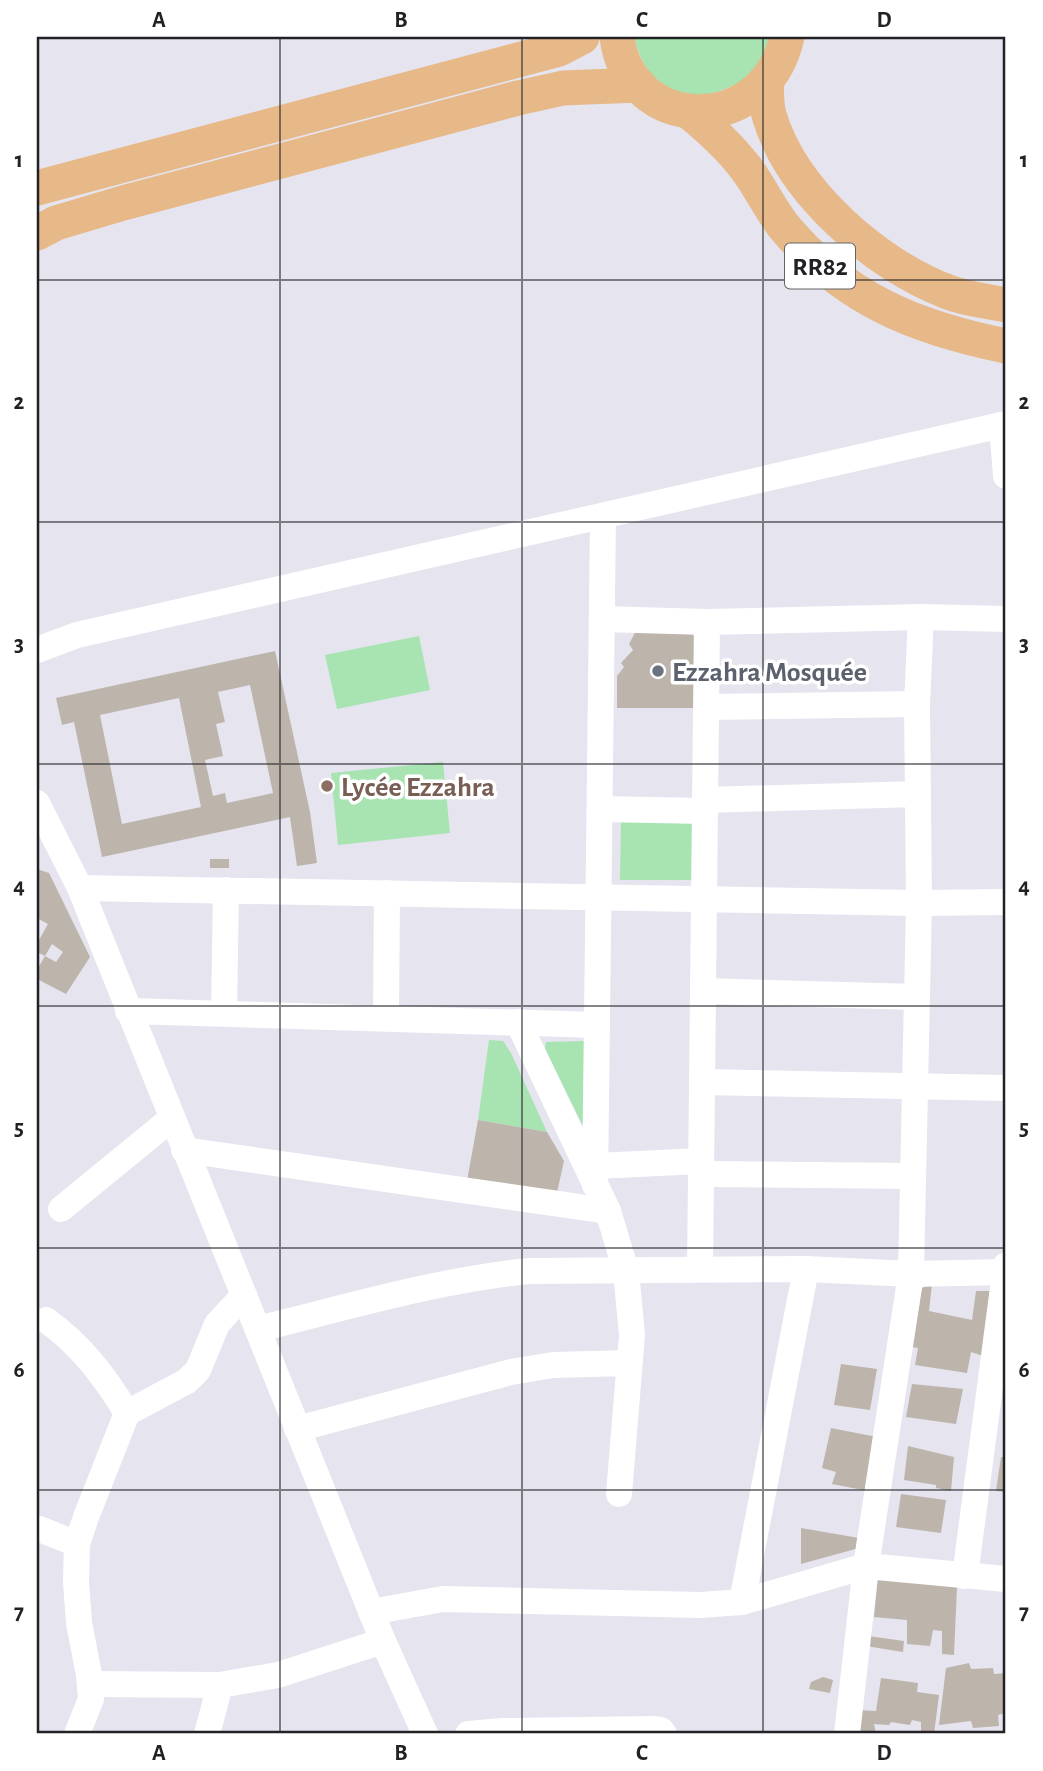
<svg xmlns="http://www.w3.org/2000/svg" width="1043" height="1771" font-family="'Alegreya Sans',sans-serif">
<rect width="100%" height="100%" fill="#e5e4ef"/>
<g fill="#a7e4b1">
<path d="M 634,37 L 776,37 L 759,76 L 696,100 C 657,83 646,80 634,37 Z"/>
<polygon points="419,636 430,690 337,709 325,655"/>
<polygon points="443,762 450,833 338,845 331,773"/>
<polygon points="621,819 693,820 692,880 620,880"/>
<polygon points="489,1040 503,1041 511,1053 547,1132 478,1120"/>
<polygon points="587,1041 587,1123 582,1124 545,1049 546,1042"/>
</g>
<g fill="#bdb5ac" fill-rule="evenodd">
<polygon points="637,629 690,630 697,641 695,708 617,708 617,676 624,667 621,663 633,650 629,644"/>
<path d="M 275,651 L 310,812 L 317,863 L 297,866 L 290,817 L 102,857 L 74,722 L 62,725 L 56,698 ZM 250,685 L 273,793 L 227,803 L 225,793 L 213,796 L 205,760 L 223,756 L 216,724 L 225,722 L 218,692 ZM 179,698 L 201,807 L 122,824 L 100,715 Z"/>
<rect x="210" y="859" width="19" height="9"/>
<polygon points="37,869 49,873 90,957 66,994 37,979 37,970 45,956 56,962 63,952 52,944 45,956 37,952 37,939 39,940 48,924 37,918"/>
<polygon points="478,1120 547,1132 564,1161 556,1197 467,1181"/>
<polygon points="932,1284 929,1311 972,1320 976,1291 990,1291 983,1356 971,1352 967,1373 915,1365 918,1348 912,1347 922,1288"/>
<polygon points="841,1364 877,1369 870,1410 834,1405"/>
<polygon points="912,1384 963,1389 956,1424 906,1417"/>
<polygon points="831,1428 877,1437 868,1491 832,1484 836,1472 822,1468"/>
<polygon points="908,1446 954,1457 951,1491 936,1488 936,1485 904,1480"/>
<polygon points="1001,1457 1006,1457 1006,1492 996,1491"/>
<polygon points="901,1494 946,1500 941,1533 896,1527"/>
<polygon points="801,1528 859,1538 859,1548 801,1564"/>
<polygon points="878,1576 957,1587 954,1655 942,1654 942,1631 933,1630 930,1646 907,1644 907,1620 874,1617"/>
<polygon points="868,1636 904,1641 903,1652 866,1646"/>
<polygon points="969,1663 971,1669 993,1668 994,1674 1006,1673 1006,1713 998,1715 999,1726 973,1728 971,1721 939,1725 946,1668"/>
<polygon points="823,1677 833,1680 830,1693 809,1689 811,1682"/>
<polygon points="881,1678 918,1683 917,1692 939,1695 934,1734 921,1734 921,1722 912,1720 910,1725 891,1722 889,1725 874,1724 876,1734 855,1734 858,1710 876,1711"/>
</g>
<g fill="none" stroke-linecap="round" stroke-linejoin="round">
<g stroke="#fff" stroke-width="26">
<polyline points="1002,425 1006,476"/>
<polyline points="602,619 707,622 921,617 1006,619"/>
<polyline points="37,650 77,635 1006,424"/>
<polyline points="706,707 917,704"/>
<polyline points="705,800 917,794"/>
<polyline points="37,803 80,888 383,1641 425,1734"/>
<polyline points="600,809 705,811"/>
<polyline points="80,888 919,903 1006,902"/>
<polyline points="704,991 917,997"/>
<polyline points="128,1011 597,1025"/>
<polyline points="224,1013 226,890"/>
<polyline points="386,1018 387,893"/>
<polyline points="518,1022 608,1211 626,1271 632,1335 619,1494"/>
<polyline points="702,1082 1006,1088"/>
<polyline points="184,1150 608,1211"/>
<polyline points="595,1166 701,1161"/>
<polyline points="701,1174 913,1176"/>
<polyline points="595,1185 603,516"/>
<polyline points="61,1209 171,1119"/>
<polyline points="700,1269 707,622"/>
<path d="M 46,1320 C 81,1345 105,1377 127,1413"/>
<path d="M 258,1329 C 348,1307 438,1280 529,1271 L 806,1269 L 911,1274 L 1005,1272"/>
<polyline points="297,1429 511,1372 553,1365 629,1363"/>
<polyline points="37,1528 77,1544"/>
<polyline points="965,1576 1006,1265"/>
<polyline points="742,1602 806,1269"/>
<polyline points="371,1612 443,1599 700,1605 742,1602 866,1566 1006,1579"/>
<polyline points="90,1684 220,1685"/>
<polyline points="77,1734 91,1699 89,1675 79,1623 76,1582 77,1544 86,1517 127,1413 187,1381 198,1370 217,1324 244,1295"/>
<polyline points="207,1734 220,1685 278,1675 383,1641"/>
<polyline points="468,1734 503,1731 655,1729 661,1730 664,1734"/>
<polyline points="847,1734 866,1566 911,1274 919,903 917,704 921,617"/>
</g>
<g stroke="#e7b988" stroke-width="35">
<path d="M 617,37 C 629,134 764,139 787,37"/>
<path d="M 766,83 C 767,93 766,105 769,115 C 791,191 876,265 948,292 C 966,299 987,301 1006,305"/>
<path d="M 688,111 C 709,128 728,145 745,167 C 760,186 770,210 786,229 C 846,300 917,328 1006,346"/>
<polyline points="37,188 559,49 582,37"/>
<polyline points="37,233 56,223 123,203 518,98 563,88 639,85"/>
</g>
</g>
<path fill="none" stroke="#222226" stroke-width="2" stroke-opacity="0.55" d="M 280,37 L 280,1734M 522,37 L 522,1734M 763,37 L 763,1734M 37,280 L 1006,280M 37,522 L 1006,522M 37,764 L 1006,764M 37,1006 L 1006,1006M 37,1248 L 1006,1248M 37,1490 L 1006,1490"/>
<circle fill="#6b7280" stroke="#fff" stroke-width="2.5" cx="658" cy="671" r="7"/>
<circle fill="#8d6e63" stroke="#fff" stroke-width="2.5" cx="327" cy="786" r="7"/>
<g text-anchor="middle" stroke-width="7" stroke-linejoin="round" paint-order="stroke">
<rect fill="#fff" stroke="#646467" stroke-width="2" x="785" y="243.5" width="70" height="45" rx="5"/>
<g font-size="26" font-weight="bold" fill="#222226">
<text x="820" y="275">RR82</text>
</g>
<g font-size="28" font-weight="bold" fill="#5b616d" stroke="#fff" text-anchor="start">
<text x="672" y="681">Ezzahra Mosquée</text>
</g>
<g font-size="28" font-weight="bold" fill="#785e54" stroke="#fff" text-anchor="start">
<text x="341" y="796">Lycée Ezzahra</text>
</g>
</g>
<rect width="1043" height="1771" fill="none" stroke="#ffffff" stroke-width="77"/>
<rect x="38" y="38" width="966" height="1694" fill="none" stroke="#222226" stroke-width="2.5"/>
<g font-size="23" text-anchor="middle" font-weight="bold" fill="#222226">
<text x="159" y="27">A</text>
<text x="401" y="27">B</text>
<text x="642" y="27">C</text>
<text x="884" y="27">D</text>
<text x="19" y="167">1</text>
<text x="1024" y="167">1</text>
<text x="19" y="409">2</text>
<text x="1024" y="409">2</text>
<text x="19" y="651">3</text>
<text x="1024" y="651">3</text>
<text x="19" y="893">4</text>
<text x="1024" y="893">4</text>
<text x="19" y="1135">5</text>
<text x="1024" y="1135">5</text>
<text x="19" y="1377">6</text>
<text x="1024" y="1377">6</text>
<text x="19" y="1619">7</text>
<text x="1024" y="1619">7</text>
<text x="159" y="1760">A</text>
<text x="401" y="1760">B</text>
<text x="642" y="1760">C</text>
<text x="884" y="1760">D</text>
</g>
</svg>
